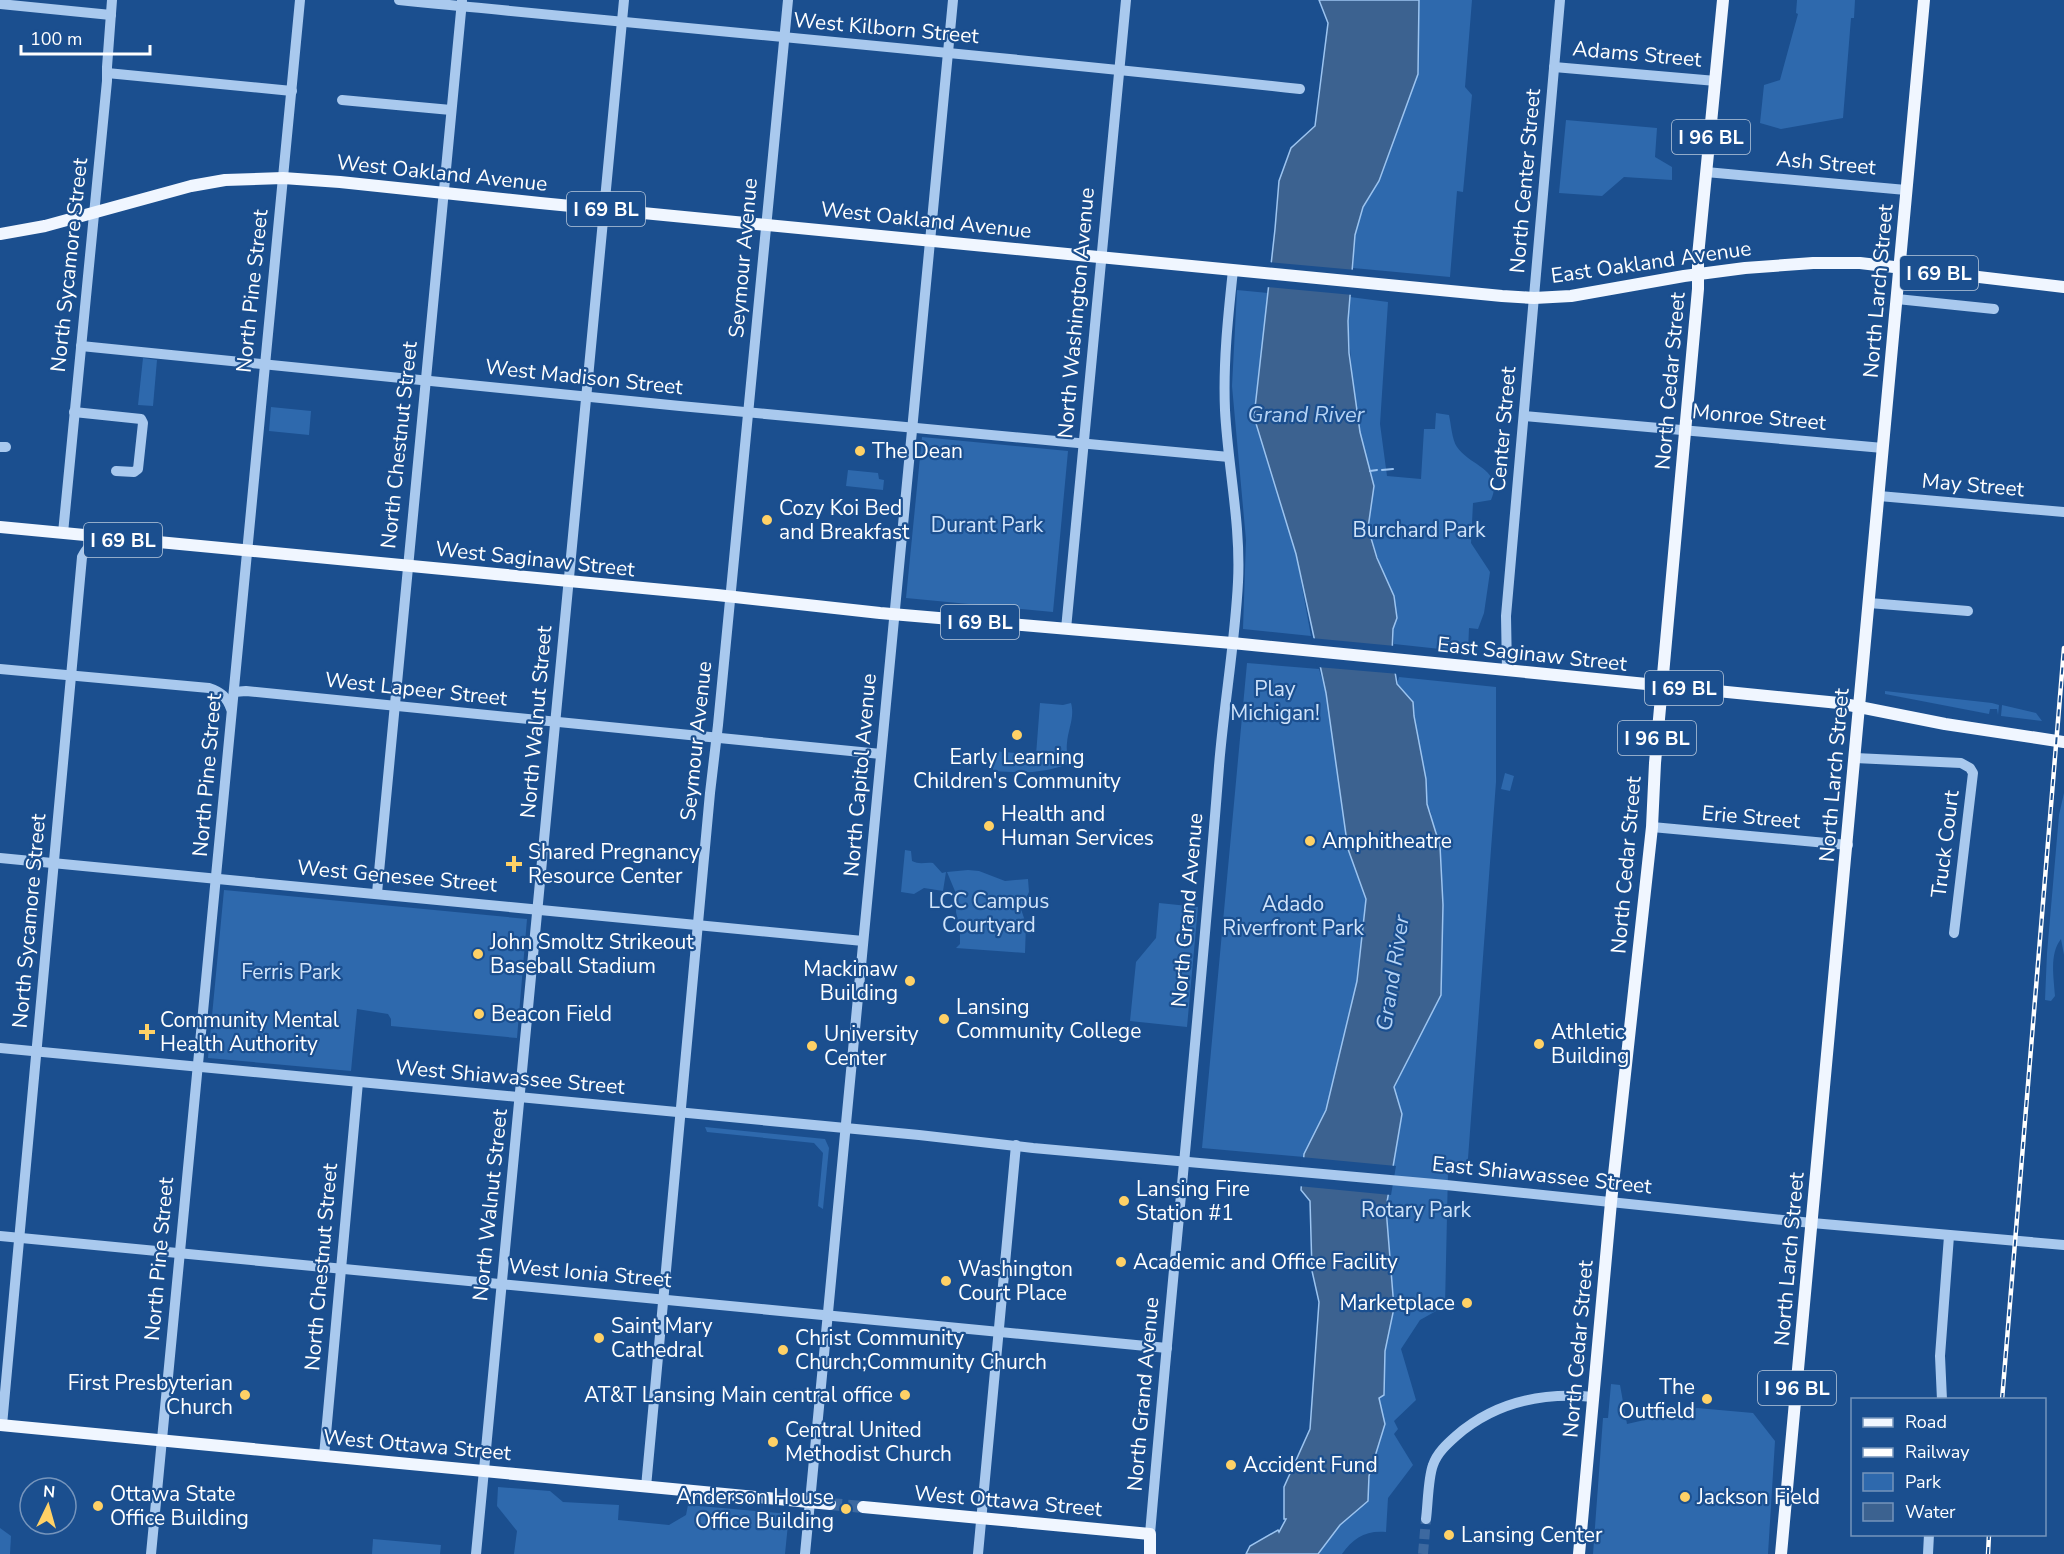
<svg xmlns="http://www.w3.org/2000/svg" width="2064" height="1554" font-family="'Nunito Sans',sans-serif">
<rect width="100%" height="100%" fill="#1b4f8f"/>
<g fill="#2e69ad">
<polygon points="1419,0 1472,0 1465,87 1472,95 1463,192 1457,191 1450,277 1353,268 1355,235 1363,207 1379,181 1418,74"/>
<polygon points="1797,0 1855,0 1854,18 1851,18 1843,118 1781,129 1760,123 1764,85 1780,80 1798,14 1796,13"/>
<polygon points="1566,120 1657,128 1655,157 1672,167 1672,180 1624,177 1602,196 1559,193"/>
<polygon points="1237,290 1268,293 1254,417 1296,554 1311,636 1243,629 1246,540 1232,386"/>
<path d="M 1350,297 L 1388,302 L 1380,424 L 1387,476 L 1421,479 L 1424,429 L 1435,429 L 1436,413 L 1449,415 C 1451,424 1452,440 1457,447 C 1471,467 1504,469 1491,500 L 1473,503 L 1471,543 L 1490,572 L 1484,613 L 1478,629 L 1469,628 L 1468,652 L 1394,644 L 1393,629 L 1397,618 L 1368,527 L 1374,486 L 1359,430 L 1352,375 L 1348,321 Z"/>
<polygon points="143,358 157,360 153,406 138,405"/>
<polygon points="271,407 311,411 309,435 269,431"/>
<polygon points="922,437 1068,451 1053,612 906,598"/>
<polygon points="848,470 878,473 879,479 884,480 883,490 846,486"/>
<path d="M 1247,663 L 1319,669 L 1326,693 L 1432,815 L 1427,804 L 1426,779 L 1414,716 L 1413,702 L 1397,684 L 1399,677 L 1496,687 L 1496,782 L 1467,1172 L 1448,1171 L 1445,1306 L 1420,1320 L 1401,1349 L 1416,1400 L 1394,1421 L 1398,1429 L 1394,1434 L 1413,1465 L 1388,1498 L 1386,1532 C 1366,1530 1353,1538 1342,1554 L 1318,1554 L 1340,1525 L 1368,1501 L 1369,1476 L 1385,1424 L 1379,1397 L 1384,1395 L 1385,1351 L 1394,1308 L 1386,1208 L 1402,1114 L 1394,1087 L 1441,995 L 1443,905 L 1440,846 L 1366,899 L 1357,981 L 1326,1110 L 1304,1157 L 1202,1148 Z"/>
<polygon points="1885,691 1992,703 1999,705 1998,715 1997,709 1990,709 1989,714 1885,694"/>
<path d="M 1040,703 L 1063,705 L 1071,703 C 1075,717 1068,729 1067,743 C 1066,750 1068,757 1068,764 C 1040,774 1023,773 994,771 L 991,766 L 993,751 L 1036,755 Z"/>
<polygon points="2002,705 2036,713 2042,721 2001,716"/>
<polygon points="1505,773 1514,776 1510,791 1501,789"/>
<path d="M 2064,793 L 2064,955 L 2061,939 C 2049,954 2054,978 2055,996 L 2051,1001 L 2045,1000 L 2047,953 L 2059,815 Z"/>
<path d="M 905,850 L 911,851 L 912,861 C 920,865 925,862 933,863 L 942,873 L 946,872 L 943,891 L 924,888 L 914,894 L 901,892 Z"/>
<polygon points="968,870 979,871 1005,881 1028,879 1029,892 1021,909 1026,924 1025,953 956,948 960,944 960,930 956,912 957,896 947,872"/>
<polygon points="224,890 527,919 517,1038 391,1026 391,1019 388,1014 357,1009 351,1071 208,1058"/>
<polygon points="1159,903 1198,907 1187,1027 1130,1021 1136,962 1156,938"/>
<polygon points="705,1127 825,1139 829,1148 823,1209 818,1206 823,1153 814,1143 707,1132"/>
<polygon points="1611,1384 1620,1385 1627,1424 1697,1408 1753,1413 1775,1441 1768,1554 1593,1554 1603,1418 1608,1418"/>
<polygon points="498,1487 550,1491 563,1502 619,1505 618,1520 669,1525 686,1515 688,1505 789,1514 785,1554 514,1554 517,1531 497,1506"/>
<polygon points="0,1528 11,1536 10,1554 0,1554"/>
<polygon points="373,1539 441,1545 440,1554 372,1554"/>
</g>
<polygon fill="#3c6290" stroke="#9cc4f0" stroke-width="1.5" points="1319,0 1419,0 1418,74 1379,181 1363,207 1355,235 1348,321 1349,353 1360,432 1374,486 1368,528 1377,558 1394,596 1397,618 1393,629 1392,654 1397,684 1413,702 1414,716 1426,779 1427,804 1440,846 1443,905 1441,995 1394,1087 1402,1114 1386,1208 1394,1308 1385,1351 1384,1395 1379,1398 1385,1424 1369,1476 1368,1501 1340,1525 1318,1554 1246,1554 1250,1546 1278,1530 1279,1532 1286,1519 1284,1519 1284,1487 1310,1429 1319,1302 1312,1271 1310,1201 1301,1190 1304,1154 1326,1110 1357,981 1366,899 1348,849 1326,693 1296,554 1254,417 1275,229 1279,181 1291,148 1315,126 1328,23"/>
<g fill="#1b4f8f">
<polygon points="1268,262 1356,270 1353,295 1266,287"/>
<polygon points="1311,638 1395,646 1399,674 1317,667"/>
<polygon points="1301,1157 1396,1166 1391,1195 1298,1186"/>
</g>
<g fill="none" stroke-linecap="round" stroke-linejoin="round">
<g stroke="#9cc4f0" stroke-width="2">
<polyline points="1382,470 1393,469"/>
<polyline points="1370,471 1377,470"/>
</g>
<polyline stroke="#3d69a0" stroke-width="10" stroke-dasharray="10 5" stroke-linecap="butt" points="1423,1554 1426,1519"/>
<polyline stroke="#3d69a0" stroke-width="12" stroke-dasharray="12 6" stroke-linecap="butt" points="830,1504 863,1507"/>
<g stroke="#a9c9ee" stroke-width="10">
<path d="M 399,0 C 700,30 1000,56 1300,89"/>
<polyline points="0,4 111,15"/>
<polyline points="1554,67 1716,81"/>
<polyline points="107,73 292,91"/>
<polyline points="342,100 451,110"/>
<polyline points="1706,172 1906,190"/>
<polyline points="1897,299 1994,309"/>
<polyline points="81,346 680,406 1229,457"/>
<polyline points="74,412 141,419 143,423 138,469 134,472 116,471"/>
<polyline points="1524,416 1883,448"/>
<polyline points="0,447 6,447"/>
<polyline points="1879,496 2064,512"/>
<polyline points="63,533 107,81 107,67 112,0"/>
<polyline points="1869,603 1968,611"/>
<polyline points="1066,629 1126,0"/>
<path d="M 0,669 L 209,688 C 221,692 227,697 231,709"/>
<polyline points="1507,671 1506,616 1560,0"/>
<polyline points="234,692 246,691 881,754"/>
<polyline points="1855,758 1961,763 1970,768 1973,773 1954,933"/>
<polyline points="1652,827 1848,845"/>
<polyline points="0,858 863,941"/>
<polyline points="377,893 462,1"/>
<polyline points="0,1048 919,1135 1033,1148 1446,1185 1812,1223 2064,1245"/>
<polyline points="0,1236 1167,1348"/>
<polyline points="1942,1400 1940,1356 1949,1236"/>
<path d="M 2,1425 L 82,557 C 87,547 92,543 103,538"/>
<polyline points="324,1456 358,1082"/>
<polyline points="646,1487 710,793 718,725 788,0"/>
<path d="M 1426,1519 C 1428,1504 1428,1478 1433,1465 C 1437,1453 1447,1444 1456,1436 C 1495,1402 1542,1392 1593,1397"/>
<path d="M 1150,1534 C 1172,1278 1199,1022 1219,766 C 1224,704 1235,643 1238,582 C 1241,524 1228,468 1225,410 C 1223,363 1228,317 1233,270"/>
<polyline points="151,1554 300,0"/>
<polyline points="476,1554 624,0"/>
<polyline points="805,1554 953,0"/>
<polyline points="978,1554 1016,1145"/>
<polyline points="1928,1554 1929,1534"/>
</g>
<g stroke="#f0f6ff" stroke-width="12">
<polyline points="0,234 45,226 191,186 225,180 283,178 340,182 540,203 1502,296 1534,298 1571,296 1684,276 1745,268 1813,263 1860,263 2064,287"/>
<polyline points="0,527 717,595 880,613 1232,643 1839,703 1945,724 2064,742"/>
<polyline points="0,1425 830,1504"/>
<polyline points="863,1507 1150,1534 1150,1554"/>
<polyline points="1579,1554 1611,1202 1652,827 1655,763 1698,289 1698,256 1723,0"/>
<polyline points="1781,1554 1924,0"/>
</g>
<g stroke="#fff" stroke-width="4.5">
<g id="rail">
<polyline points="2002,1400 2064,648"/>
<polyline points="1988,1554 1989,1534"/>
</g>
</g>
<use href="#rail" stroke="#1b4f8f" stroke-width="2" stroke-dasharray="7" stroke-linecap="butt"/>
</g>
<g fill="#ffd166" stroke="#1b4f8f" stroke-width="2">
<circle cx="860" cy="451" r="6"/>
<circle cx="767" cy="520" r="6"/>
<circle cx="1017" cy="735" r="6"/>
<circle cx="989" cy="826" r="6"/>
<circle cx="1310" cy="841" r="6"/>
<path d="M511 855h6v6h6v6h-6v6h-6v-6h-6v-6h6z"/>
<circle cx="478" cy="954" r="6"/>
<circle cx="910" cy="981" r="6"/>
<circle cx="479" cy="1014" r="6"/>
<circle cx="944" cy="1019" r="6"/>
<path d="M144 1023h6v6h6v6h-6v6h-6v-6h-6v-6h6z"/>
<circle cx="1539" cy="1044" r="6"/>
<circle cx="812" cy="1046" r="6"/>
<circle cx="1124" cy="1201" r="6"/>
<circle cx="1121" cy="1262" r="6"/>
<circle cx="946" cy="1281" r="6"/>
<circle cx="1467" cy="1303" r="6"/>
<circle cx="599" cy="1338" r="6"/>
<circle cx="783" cy="1350" r="6"/>
<circle cx="245" cy="1395" r="6"/>
<circle cx="905" cy="1395" r="6"/>
<circle cx="1707" cy="1399" r="6"/>
<circle cx="773" cy="1442" r="6"/>
<circle cx="1231" cy="1465" r="6"/>
<circle cx="1685" cy="1497" r="6"/>
<circle cx="98" cy="1506" r="6"/>
<circle cx="846" cy="1509" r="6"/>
<circle cx="1449" cy="1535" r="6"/>
</g>
<g text-anchor="middle" stroke-width="4.5" stroke-linejoin="round" paint-order="stroke">
<g fill="#1b4f8f" stroke="#bbcadd" stroke-width="1.5">
<rect x="1672" y="120" width="78" height="34" rx="4.5"/>
<rect x="567" y="192" width="78" height="34" rx="4.5"/>
<rect x="1900" y="256" width="78" height="34" rx="4.5"/>
<rect x="84" y="523" width="78" height="34" rx="4.5"/>
<rect x="941" y="605" width="78" height="34" rx="4.5"/>
<rect x="1645" y="671" width="78" height="34" rx="4.5"/>
<rect x="1618" y="721" width="78" height="34" rx="4.5"/>
<rect x="1758" y="1371" width="78" height="34" rx="4.5"/>
</g>
<g font-size="20" font-weight="bold" fill="#fff">
<text x="1711" y="144">I 96 BL</text>
<text x="606" y="216">I 69 BL</text>
<text x="1939" y="280">I 69 BL</text>
<text x="123" y="547">I 69 BL</text>
<text x="980" y="629">I 69 BL</text>
<text x="1684" y="695">I 69 BL</text>
<text x="1657" y="745">I 96 BL</text>
<text x="1797" y="1395">I 96 BL</text>
</g>
<g font-size="21" fill="#fff" stroke="#1b4f8f">
<text transform="translate(886 28) rotate(5)" y="7">West Kilborn Street</text>
<text transform="translate(1637 54) rotate(5)" y="7">Adams Street</text>
<text transform="translate(1826 163) rotate(5)" y="7">Ash Street</text>
<text transform="translate(442 173) rotate(6)" y="7">West Oakland Avenue</text>
<text transform="translate(1525 181) rotate(-85)" y="7">North Center Street</text>
<text transform="translate(926 220) rotate(6)" y="7">West Oakland Avenue</text>
<text transform="translate(743 258) rotate(-85)" y="7">Seymour Avenue</text>
<text transform="translate(1651 262) rotate(-8)" y="7">East Oakland Avenue</text>
<text transform="translate(69 265) rotate(-84)" y="7">North Sycamore Street</text>
<text transform="translate(252 291) rotate(-84)" y="7">North Pine Street</text>
<text transform="translate(1878 291) rotate(-85)" y="7">North Larch Street</text>
<text transform="translate(1076 313) rotate(-85)" y="7">North Washington Avenue</text>
<text transform="translate(584 377) rotate(6)" y="7">West Madison Street</text>
<text transform="translate(1670 381) rotate(-85)" y="7">North Cedar Street</text>
<text transform="translate(1759 417) rotate(5)" y="7">Monroe Street</text>
<text transform="translate(1503 429) rotate(-85)" y="7">Center Street</text>
<text transform="translate(399 445) rotate(-84)" y="7">North Chestnut Street</text>
<text transform="translate(1973 485) rotate(5)" y="7">May Street</text>
<text transform="translate(535 559) rotate(6)" y="7">West Saginaw Street</text>
<text transform="translate(1532 654) rotate(6)" y="7">East Saginaw Street</text>
<text transform="translate(416 689) rotate(6)" y="7">West Lapeer Street</text>
<text transform="translate(536 722) rotate(-85)" y="7">North Walnut Street</text>
<text transform="translate(696 741) rotate(-84)" y="7">Seymour Avenue</text>
<text transform="translate(207 775) rotate(-85)" y="7">North Pine Street</text>
<text transform="translate(860 775) rotate(-85)" y="7">North Capitol Avenue</text>
<text transform="translate(1834 775) rotate(-85)" y="7">North Larch Street</text>
<text transform="translate(1751 817) rotate(5)" y="7">Erie Street</text>
<text transform="translate(1945 844) rotate(-83)" y="7">Truck Court</text>
<text transform="translate(1626 865) rotate(-85)" y="7">North Cedar Street</text>
<text transform="translate(397 876) rotate(5)" y="7">West Genesee Street</text>
<text transform="translate(1187 910) rotate(-85)" y="7">North Grand Avenue</text>
<text transform="translate(29 921) rotate(-85)" y="7">North Sycamore Street</text>
<text transform="translate(510 1077) rotate(5)" y="7">West Shiawassee Street</text>
<text transform="translate(1542 1175) rotate(6)" y="7">East Shiawassee Street</text>
<text transform="translate(490 1205) rotate(-84)" y="7">North Walnut Street</text>
<text transform="translate(159 1259) rotate(-85)" y="7">North Pine Street</text>
<text transform="translate(1789 1259) rotate(-85)" y="7">North Larch Street</text>
<text transform="translate(321 1267) rotate(-85)" y="7">North Chestnut Street</text>
<text transform="translate(590 1273) rotate(5)" y="7">West Ionia Street</text>
<text transform="translate(1578 1349) rotate(-85)" y="7">North Cedar Street</text>
<text transform="translate(1143 1394) rotate(-85)" y="7">North Grand Avenue</text>
<text transform="translate(417 1445) rotate(5)" y="7">West Ottawa Street</text>
<text transform="translate(1008 1501) rotate(5)" y="7">West Ottawa Street</text>
</g>
<g font-size="21" fill="#fff" stroke="#1b4f8f" text-anchor="start">
<text x="872" y="458">The Dean</text>
<text x="779" y="515">Cozy Koi Bed<tspan x="779" dy="24">and Breakfast</tspan></text>
<text x="1017" y="764" text-anchor="middle">Early Learning<tspan x="1017" dy="24">Children's Community</tspan></text>
<text x="1001" y="821">Health and<tspan x="1001" dy="24">Human Services</tspan></text>
<text x="1322" y="848">Amphitheatre</text>
<text x="528" y="859">Shared Pregnancy<tspan x="528" dy="24">Resource Center</tspan></text>
<text x="490" y="949">John Smoltz Strikeout<tspan x="490" dy="24">Baseball Stadium</tspan></text>
<text x="898" y="976" text-anchor="end">Mackinaw<tspan x="898" dy="24">Building</tspan></text>
<text x="956" y="1014">Lansing<tspan x="956" dy="24">Community College</tspan></text>
<text x="491" y="1021">Beacon Field</text>
<text x="160" y="1027">Community Mental<tspan x="160" dy="24">Health Authority</tspan></text>
<text x="1551" y="1039">Athletic<tspan x="1551" dy="24">Building</tspan></text>
<text x="824" y="1041">University<tspan x="824" dy="24">Center</tspan></text>
<text x="1136" y="1196">Lansing Fire<tspan x="1136" dy="24">Station #1</tspan></text>
<text x="1133" y="1269">Academic and Office Facility</text>
<text x="958" y="1276">Washington<tspan x="958" dy="24">Court Place</tspan></text>
<text x="1455" y="1310" text-anchor="end">Marketplace</text>
<text x="611" y="1333">Saint Mary<tspan x="611" dy="24">Cathedral</tspan></text>
<text x="795" y="1345">Christ Community<tspan x="795" dy="24">Church;Community Church</tspan></text>
<text x="233" y="1390" text-anchor="end">First Presbyterian<tspan x="233" dy="24">Church</tspan></text>
<text x="1695" y="1394" text-anchor="end">The<tspan x="1695" dy="24">Outfield</tspan></text>
<text x="893" y="1402" text-anchor="end">AT&amp;T Lansing Main central office</text>
<text x="785" y="1437">Central United<tspan x="785" dy="24">Methodist Church</tspan></text>
<text x="1243" y="1472">Accident Fund</text>
<text x="110" y="1501">Ottawa State<tspan x="110" dy="24">Office Building</tspan></text>
<text x="834" y="1504" text-anchor="end">Anderson House<tspan x="834" dy="24">Office Building</tspan></text>
<text x="1697" y="1504">Jackson Field</text>
<text x="1461" y="1542">Lansing Center</text>
</g>
<g font-size="21" fill="#cfe3fa" stroke="#1b4f8f">
<text x="987" y="532">Durant Park</text>
<text x="1419" y="537">Burchard Park</text>
<text x="1275" y="696">Play<tspan x="1275" dy="24">Michigan!</tspan></text>
<text x="989" y="908">LCC Campus<tspan x="989" dy="24">Courtyard</tspan></text>
<text x="1293" y="911">Adado<tspan x="1293" dy="24">Riverfront Park</tspan></text>
<text x="291" y="979">Ferris Park</text>
<text x="1416" y="1217">Rotary Park</text>
</g>
<g font-size="22" font-style="italic" fill="#b5d3f5" stroke="#1b4f8f">
<text x="1306" y="422">Grand River</text>
<text transform="translate(1392 973) rotate(-81)" y="8">Grand River</text>
</g>
</g>
<rect x="1851" y="1398" width="195" height="138" fill="#1b4f8f" stroke="#7695bc" stroke-width="1.5"/>
<rect x="1863" y="1418" width="30" height="9" fill="#f0f6ff" stroke="#7695bc" stroke-width="1.5"/>
<text x="1905" y="1428" font-size="18" fill="#ffffff">Road</text>
<rect x="1863" y="1448" width="30" height="9" fill="#ffffff" stroke="#7695bc" stroke-width="1.5"/>
<text x="1905" y="1458" font-size="18" fill="#ffffff">Railway</text>
<rect x="1863" y="1473" width="30" height="18" fill="#2e69ad" stroke="#7695bc" stroke-width="1.5"/>
<text x="1905" y="1488" font-size="18" fill="#ffffff">Park</text>
<rect x="1863" y="1503" width="30" height="18" fill="#3c6290" stroke="#7695bc" stroke-width="1.5"/>
<text x="1905" y="1518" font-size="18" fill="#ffffff">Water</text>
<g transform="translate(48 1506) rotate(5)"><circle r="28" fill="#1b4f8f" stroke="#7695bc" stroke-width="1.5"/>
<path d="M0-4.5L10 22L0 15L-10 22Z" fill="#ffd166"/>
<text y="-9" font-size="16" font-weight="bold" text-anchor="middle" fill="#ffffff">N</text>
</g>
<path d="M21 45v9h129v-9" fill="none" stroke="#ffffff" stroke-width="3"/>
<text x="30" y="45" font-size="18" fill="#ffffff" stroke="#1b4f8f" stroke-width="4.5" paint-order="stroke">100 m</text>
</svg>
